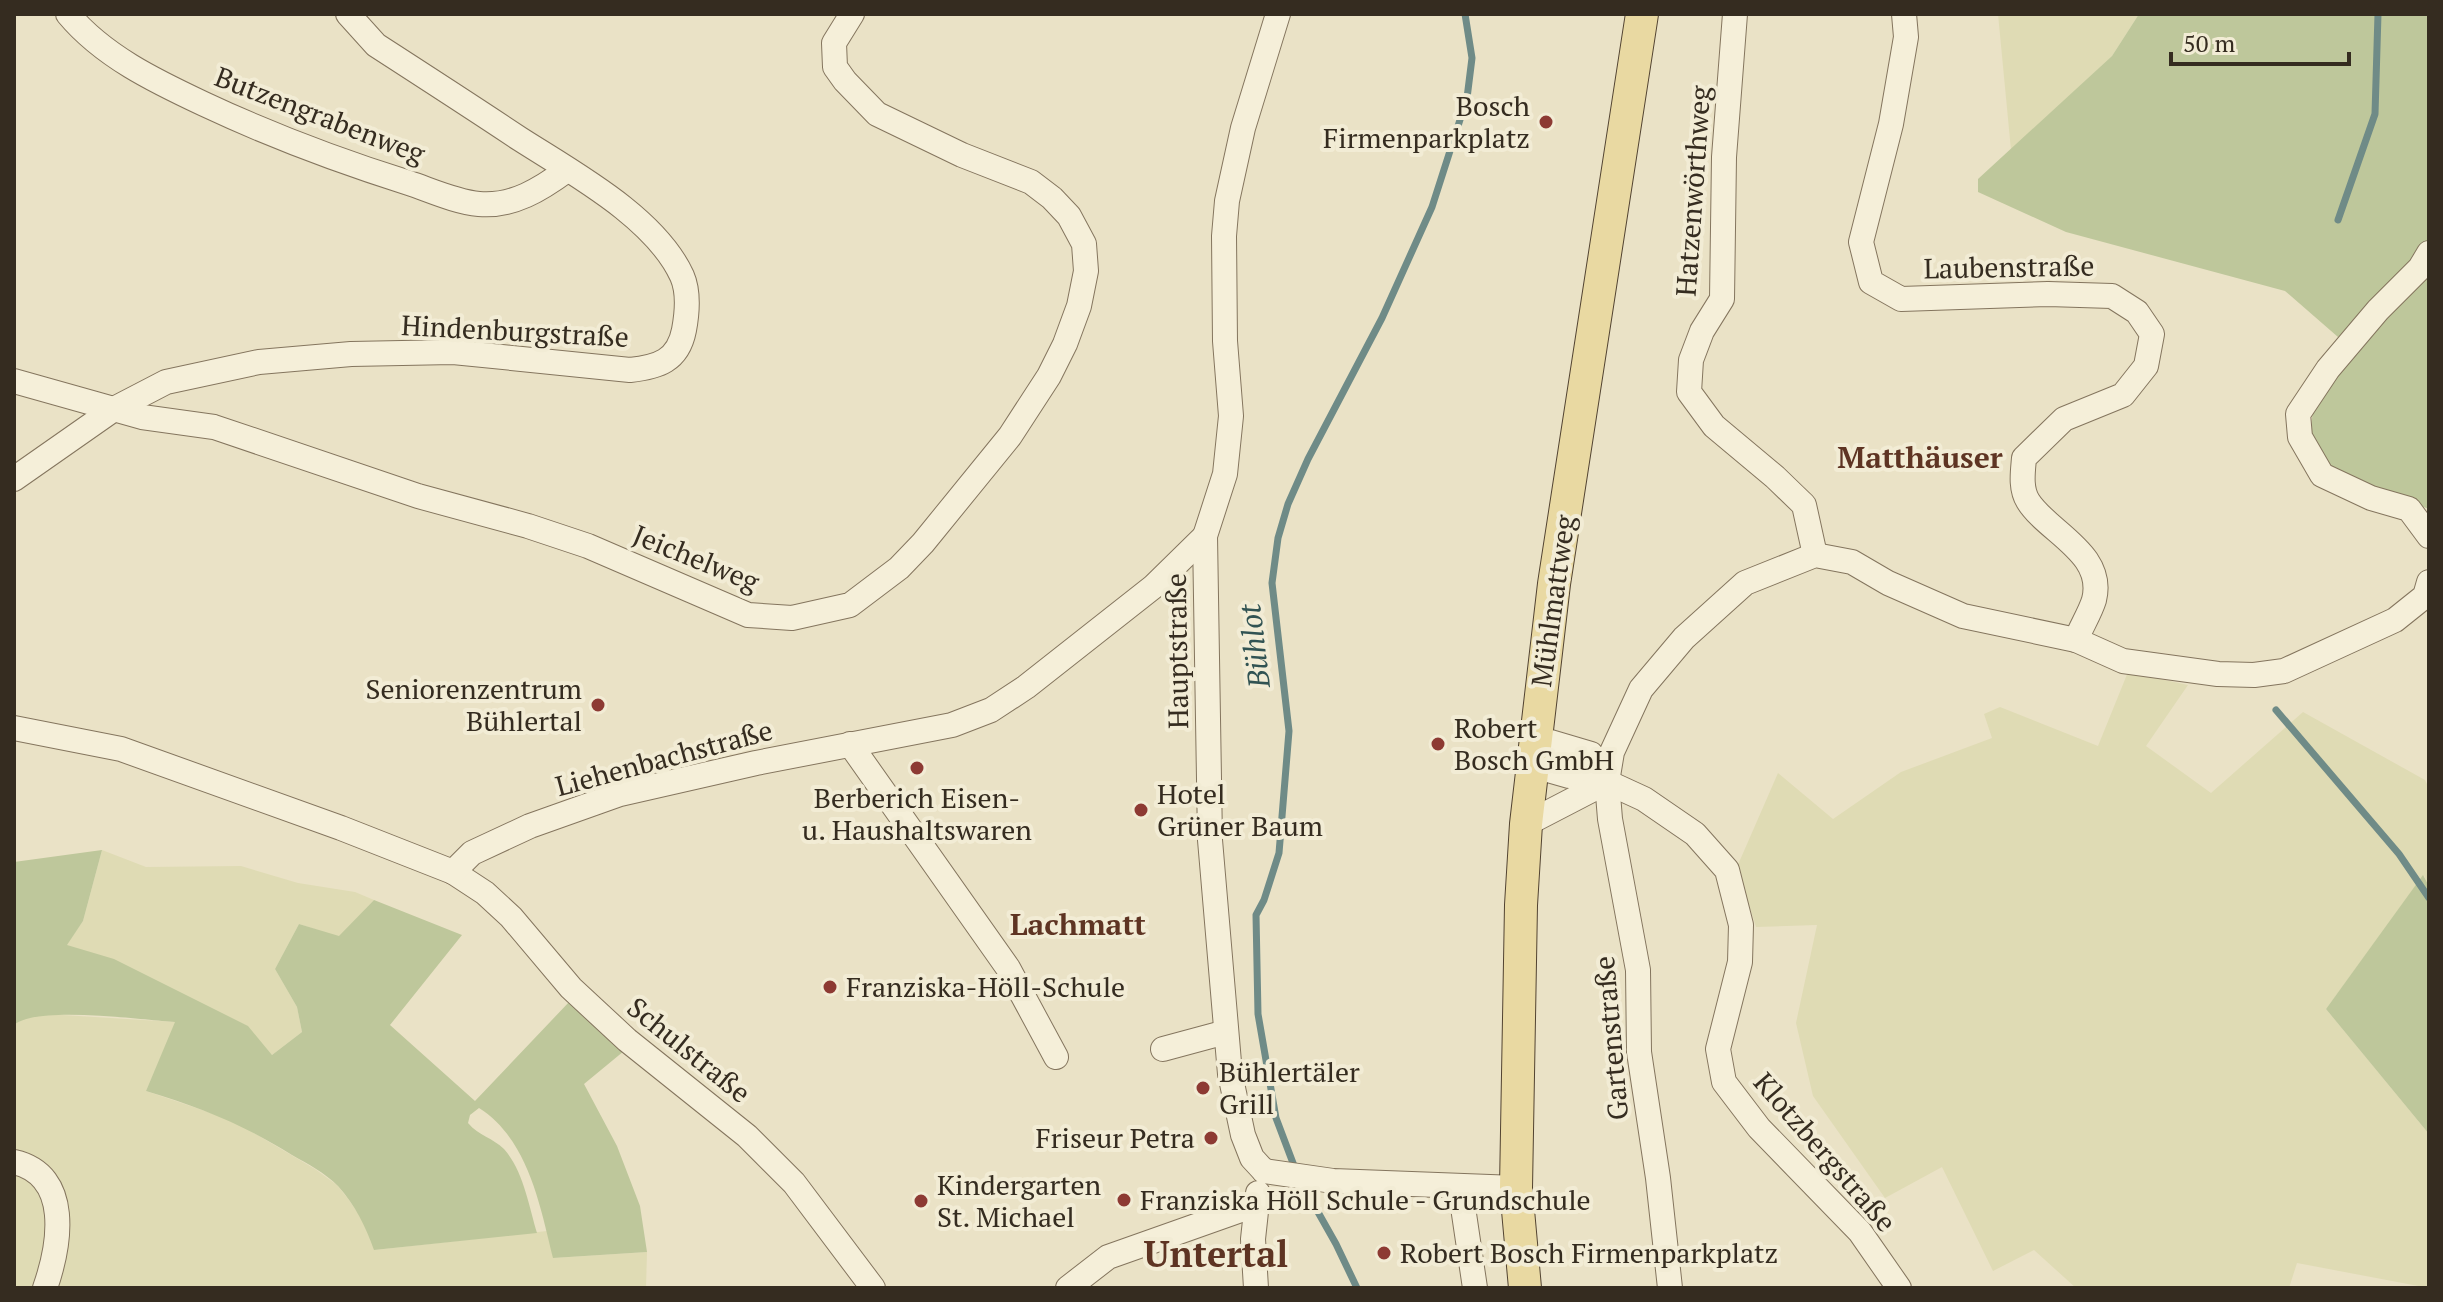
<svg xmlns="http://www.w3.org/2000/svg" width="2443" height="1302" font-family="'PT Serif',serif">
<rect width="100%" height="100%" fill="#eae2c6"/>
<g fill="#dfdbb4">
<polygon points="1998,14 2139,14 2112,56 2011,150"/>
<polygon points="2128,672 2188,685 2146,746 2211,793 2303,712 2425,780 2429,788 2429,886 2424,876 2326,1009 2429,1134 2429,1288 2297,1263 2289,1288 2076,1288 2034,1250 1993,1271 1942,1167 1885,1198 1813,1096 1796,1023 1817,925 1756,927 1737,867 1778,773 1833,819 1901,772 1992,738 1984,714 2000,707 2098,746"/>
<polygon points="102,850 146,867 241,866 298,883 355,892 374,900 339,937 299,924 275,969 297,1007 302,1032 272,1055 247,1026 151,979 66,945 83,921"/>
<polygon points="46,1014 176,1022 146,1091 232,1120 315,1169 337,1185 349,1200 367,1227 375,1250 547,1231 554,1258 647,1252 646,1288 14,1288 14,1025 20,1020"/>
</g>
<g fill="#bec79b">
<polygon points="2139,14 2429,14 2429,239 2411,266 2338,337 2285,291 2066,232 1978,192 1978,179 2112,56"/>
<polygon points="2429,270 2429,509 2330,471 2309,444 2313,410 2343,364"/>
<path d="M 102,850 L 83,921 L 67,945 L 114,959 L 248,1026 L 272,1055 L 302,1032 L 297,1007 L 275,969 L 299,924 L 339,936 L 374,900 L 462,935 L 390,1025 L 475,1101 L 570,1001 L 624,1051 L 584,1084 L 617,1146 L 640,1206 L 647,1252 L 553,1258 C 540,1205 528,1139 479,1108 L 470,1115 L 468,1123 C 479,1136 493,1138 504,1149 C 523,1170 529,1206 537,1233 L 374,1250 C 366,1227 355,1205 338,1186 C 325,1173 308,1164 292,1155 C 242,1124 202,1108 146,1091 L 175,1022 C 142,1020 37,1005 14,1025 L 14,862 Z"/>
<polygon points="2423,875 2429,886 2429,1134 2326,1009"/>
</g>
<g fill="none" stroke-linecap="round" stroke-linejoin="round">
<g stroke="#6f8b87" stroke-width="7">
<polyline points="2338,220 2375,114 2378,14"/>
<polyline points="2276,710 2399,854 2429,898"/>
<polyline points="1296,1171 1276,1118 1258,1014 1256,915 1264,900 1279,853 1289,731 1272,583 1278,538 1288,504 1308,459 1382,318 1432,207 1467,98 1472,58 1465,14"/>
<polyline points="1301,1182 1336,1244 1357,1288"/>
</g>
<g stroke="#84755e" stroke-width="26">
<g id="minor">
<path d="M 68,14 C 103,56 155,81 204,104 C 270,135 339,161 409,183 C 430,190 456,202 479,204 C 513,207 541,189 567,170"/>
<polyline points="1735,14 1724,157 1722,299 1702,331 1691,360 1689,392 1714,426 1775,477 1804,505 1815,555"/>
<path d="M 1904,14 L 1906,37 L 1891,124 L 1861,242 L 1871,282 L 1901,299 L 2048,294 L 2112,296 L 2137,312 L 2152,334 L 2146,366 L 2123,395 L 2064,419 L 2024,458 C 2023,471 2020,488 2028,501 C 2047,532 2106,553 2094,600 C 2090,613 2081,627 2076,640"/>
<polyline points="2429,253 2420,268 2378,310 2328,369 2298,414 2300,437 2322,475 2371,498 2409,509 2429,536"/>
<polyline points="14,381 142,417 214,427 418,496 528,526 588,546 748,615 792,618 850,605 899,568 923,543 1010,436 1049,376 1065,344 1079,306 1086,271 1084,244 1069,216 1052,198 1031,182 962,155 877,114 845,81 835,67 834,43 852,14"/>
<path d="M 14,479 L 114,409 L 166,382 L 259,362 L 351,354 L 453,352 L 630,370 C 658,367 678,361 684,330 C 687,314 689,292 682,276 C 655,217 573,173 520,139 C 472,107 424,76 376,45 L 348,14"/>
<polyline points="14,728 121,749 341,828 453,872 485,893 511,917 571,988 627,1040 747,1136 794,1183 873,1288"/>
<polyline points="1537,738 1591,754 1607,782"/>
<polyline points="850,744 1008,968 1056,1057"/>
<polyline points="1534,766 1569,776 1607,782 1644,799 1695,834 1727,870 1741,925 1740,962 1718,1049 1724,1082 1759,1128 1860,1232 1899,1288"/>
<polyline points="1526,824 1607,782"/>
<polyline points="453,872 472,853 530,826 620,794 756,763 952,725 991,710 1026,687 1153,587 1205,536"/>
<polyline points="1163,1049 1226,1032"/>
<path d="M 14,1162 C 72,1175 60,1245 45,1288"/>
<polyline points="1264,1171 1252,1158 1243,1135 1230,1074 1210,840 1205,536 1225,474 1231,416 1225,341 1224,236 1227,201 1243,128 1278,14"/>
<polyline points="1264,1171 1333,1181 1516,1188"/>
<polyline points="1460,1187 1475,1288"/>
<polyline points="1068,1288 1108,1257 1255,1205"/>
<polyline points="1256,1288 1253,1239 1258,1193"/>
<polyline points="1670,1288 1658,1178 1639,1052 1638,970 1610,819 1607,782 1612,752 1641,689 1684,638 1745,583 1815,555 1852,562 1888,583 1963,616 2076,640 2123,661 2218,674 2254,675 2284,671 2395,620 2425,596 2429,582"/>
</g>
</g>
<g stroke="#524331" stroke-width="34">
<polyline id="major" points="1525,1288 1516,1188 1521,905 1526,824 1554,584 1642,14"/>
</g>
<use href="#minor" stroke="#f5efd9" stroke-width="24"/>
<use href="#major" stroke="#e9d9a2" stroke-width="32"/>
</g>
<g fill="#8d3a33" stroke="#f2ecd5" stroke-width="3">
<circle cx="1546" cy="122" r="8"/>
<circle cx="598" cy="705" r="8"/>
<circle cx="1438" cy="744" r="8"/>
<circle cx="917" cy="768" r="8"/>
<circle cx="1141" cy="810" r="8"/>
<circle cx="830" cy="987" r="8"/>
<circle cx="1203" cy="1088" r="8"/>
<circle cx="1211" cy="1138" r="8"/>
<circle cx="1124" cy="1200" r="8"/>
<circle cx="921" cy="1201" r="8"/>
<circle cx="1384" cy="1253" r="8"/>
</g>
<g text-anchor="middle" stroke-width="8" stroke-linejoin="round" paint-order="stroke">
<g font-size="28" fill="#352c20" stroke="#f2ecd5" text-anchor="start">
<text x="1530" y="116" text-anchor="end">Bosch<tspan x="1530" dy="32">Firmenparkplatz</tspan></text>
<text x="582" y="699" text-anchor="end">Seniorenzentrum<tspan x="582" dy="32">Bühlertal</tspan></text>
<text x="1454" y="738">Robert<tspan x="1454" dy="32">Bosch GmbH</tspan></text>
<text x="1157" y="804">Hotel<tspan x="1157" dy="32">Grüner Baum</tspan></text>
<text x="917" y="808" text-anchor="middle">Berberich Eisen-<tspan x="917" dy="32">u. Haushaltswaren</tspan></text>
<text x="846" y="997">Franziska-Höll-Schule</text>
<text x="1219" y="1082">Bühlertäler<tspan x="1219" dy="32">Grill</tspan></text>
<text x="1195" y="1148" text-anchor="end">Friseur Petra</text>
<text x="937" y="1195">Kindergarten<tspan x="937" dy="32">St. Michael</tspan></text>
<text x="1140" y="1210">Franziska Höll Schule - Grundschule</text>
<text x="1400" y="1263">Robert Bosch Firmenparkplatz</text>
</g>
<g font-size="28" fill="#352c20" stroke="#f2ecd5">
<text transform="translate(320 115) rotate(21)" y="10">Butzengrabenweg</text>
<text transform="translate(1693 191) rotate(-86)" y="10">Hatzenwörthweg</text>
<text transform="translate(2009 267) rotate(-1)" y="10">Laubenstraße</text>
<text transform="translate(515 331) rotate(3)" y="10">Hindenburgstraße</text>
<text transform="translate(696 558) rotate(22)" y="10">Jeichelweg</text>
<text transform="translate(1553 601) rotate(-82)" y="10">Mühlmattweg</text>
<text transform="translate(1177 651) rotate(-91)" y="10">Hauptstraße</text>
<text transform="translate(664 758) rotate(-15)" y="10">Liehenbachstraße</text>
<text transform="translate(1611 1038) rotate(-95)" y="10">Gartenstraße</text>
<text transform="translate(689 1050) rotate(39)" y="10">Schulstraße</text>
<text transform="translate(1825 1152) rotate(49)" y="10">Klotzbergstraße</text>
</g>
<g font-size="30" font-weight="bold" fill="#5e3423" stroke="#f2ecd5">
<text x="1920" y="468">Matthäuser</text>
<text x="1078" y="935">Lachmatt</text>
</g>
<g font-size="30" font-style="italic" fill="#315353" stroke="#f2ecd5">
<text transform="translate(1255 646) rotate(-97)" y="10">Bühlot</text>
</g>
<g font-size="36" font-weight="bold" fill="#5e3423" stroke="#f2ecd5">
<text x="1216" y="1267">Untertal</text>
</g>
</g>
<rect width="2443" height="1302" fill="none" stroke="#352c20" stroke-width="32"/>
<path d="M2171 52v12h178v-12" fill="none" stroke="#352c20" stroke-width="4"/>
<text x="2183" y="52" font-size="24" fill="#352c20" stroke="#f2ecd5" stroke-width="6" paint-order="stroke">50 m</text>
</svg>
